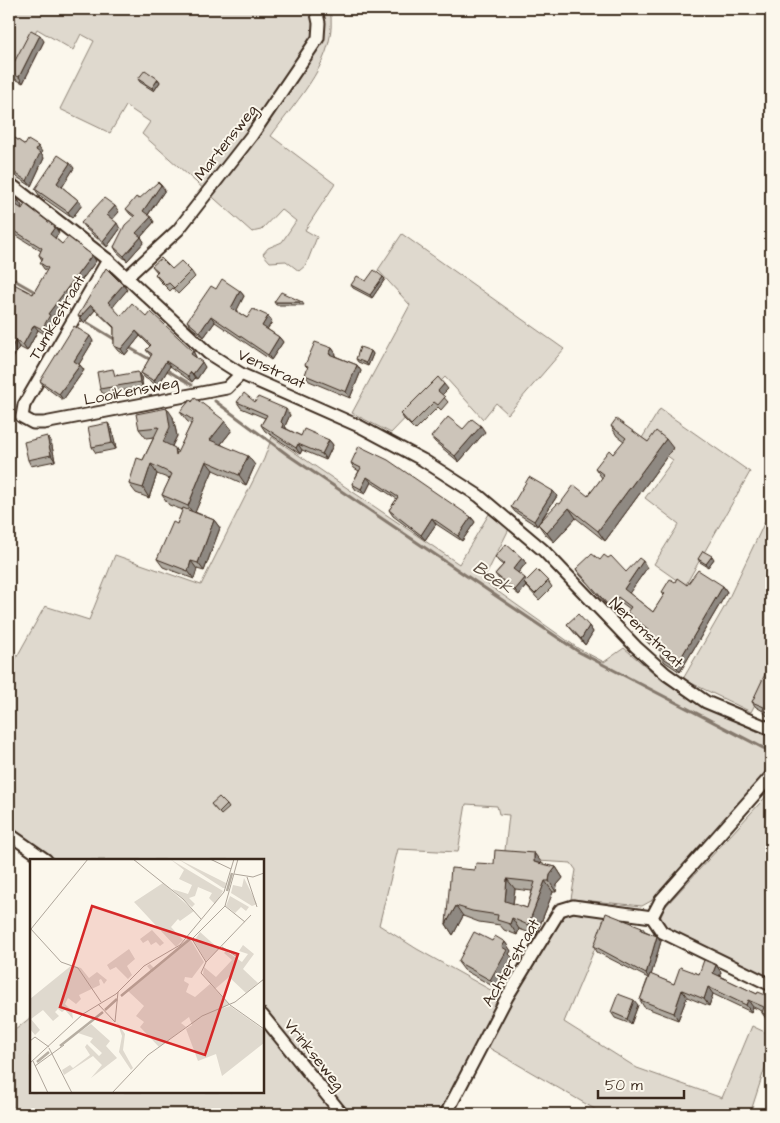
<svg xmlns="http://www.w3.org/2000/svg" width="780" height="1123" font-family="'Architects Daughter',sans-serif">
<rect width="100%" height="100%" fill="#fbf7ec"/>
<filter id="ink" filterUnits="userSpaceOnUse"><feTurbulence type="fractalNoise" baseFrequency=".02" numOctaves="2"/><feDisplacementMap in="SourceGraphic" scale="10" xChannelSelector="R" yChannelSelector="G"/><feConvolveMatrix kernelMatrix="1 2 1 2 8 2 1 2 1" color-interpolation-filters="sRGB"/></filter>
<g filter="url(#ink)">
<g fill="#dfd9ce" stroke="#8d8276">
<path d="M 9,9 L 330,9 C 339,58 298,98 271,136 L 335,184 L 305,230 L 317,237 L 306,265 L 299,271 L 286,261 L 270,262 L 263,254 L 268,248 L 282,242 L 296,221 L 281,209 L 261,230 L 252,232 L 142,134 L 150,122 L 126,106 L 110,133 L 60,109 L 94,41 L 81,34 L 73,50 L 37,29 L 9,83 Z"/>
<polygon points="402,234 564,349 508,414 496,403 483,419 445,377 391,433 352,413 410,305 378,270"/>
<polygon points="660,409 750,472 685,586 654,564 679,524 645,498 673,460 642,438"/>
<polygon points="272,437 459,564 489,514 509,529 483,581 579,649 604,662 624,648 663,681 695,702 771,738 771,767 651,901 642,906 571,899 576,870 571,863 504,859 509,815 499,814 497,806 466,804 458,852 398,849 379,925 417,949 503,997 442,1114 9,1114 9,1035 31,1017 31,1092 262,1092 262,860 54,860 9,828 9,671 45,606 89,620 115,555 201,585 264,459"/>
<polygon points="771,509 771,674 751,712 683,679 725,606"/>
<polygon points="771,791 771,981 674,932 666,927 660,919 665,907"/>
<polygon points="573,913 608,917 564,1022 637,1068 722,1098 752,1026 771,1035 771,1049 750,1114 597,1114 598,1111 486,1046 557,924 566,915"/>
</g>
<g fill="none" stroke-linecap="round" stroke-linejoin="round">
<g stroke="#85796d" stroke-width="3">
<polyline points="9,277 37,293"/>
<polyline points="60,305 69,310"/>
<polyline points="83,320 116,340"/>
<polyline points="128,347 151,360"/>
<polyline points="165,369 192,385"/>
<polyline points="215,401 288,455 579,652 771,752"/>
</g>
<g stroke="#3b2a1e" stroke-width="15">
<g id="minor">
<polyline points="9,183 108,260 208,353 241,374 361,427 423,460 479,496 543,550 636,647 666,674 706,702 771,729"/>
<polyline points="108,260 24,405 22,417 33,423 44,423 227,388 241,374"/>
<polyline points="126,278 178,230 252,135 318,38 319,23 316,9"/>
<polyline points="9,834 46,860"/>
<polyline points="652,917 661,900 771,776"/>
<polyline points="652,917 662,932 771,985"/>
<polyline points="262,1015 342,1114"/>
<polyline points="446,1114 507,997 560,910 573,906 652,917"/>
</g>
</g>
<use href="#minor" stroke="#fbf7ec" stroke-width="11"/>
</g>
<g fill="#afa99f" stroke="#3b2a1e" fill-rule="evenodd">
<polygon points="44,41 23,83 13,78 9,72"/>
<polygon points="138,79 158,79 160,82 154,91 140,82"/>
<polygon points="9,134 25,145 42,152 41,154 44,158 31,186 9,172"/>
<polygon points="74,168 62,187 78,200 82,205 72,218 39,195 35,189"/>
<polygon points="165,190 148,215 154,222 141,237 144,242 127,261 117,252 114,247 134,217 130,214 126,209 139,199"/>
<polygon points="9,194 18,200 22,206 21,208 59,233 55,238 62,244 96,261 52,319 54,321 46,335 38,330 27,351 19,347 9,366 11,289 33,294 47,271 44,269 40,263 42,260 39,255 41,251 14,234 10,228 12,225 9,223"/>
<polygon points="119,212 112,219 120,229 107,247 85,228 81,223"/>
<polygon points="152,266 191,271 195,277 178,294 173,288 170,291 159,280 155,274 157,272"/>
<polygon points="383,277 385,279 372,298 353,288 351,285"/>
<polygon points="123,285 127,290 112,307 121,316 147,317 193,351 196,357 196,358 205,367 197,379 195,378 192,382 170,366 158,386 145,378 141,373 151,356 146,350 150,346 140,336 125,355 118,351 114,346 114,328 95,310 84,323 81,321 78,316"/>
<polygon points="216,289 240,291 244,296 236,311 247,318 272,322 267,329 279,337 283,342 271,360 215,322 204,337 191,327 187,321"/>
<polygon points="274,302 302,302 304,305 276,305"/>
<polygon points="93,341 79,364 84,370 63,400 44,386 40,381"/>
<polygon points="332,348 336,354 335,356 357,365 361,371 350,398 309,381 305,375 308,368 305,365"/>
<polygon points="371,351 373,354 368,366 358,362 356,359"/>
<polygon points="117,374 117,376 141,377 143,387 103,394 100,389"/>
<polygon points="448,389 442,395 448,402 441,410 438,407 415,430 404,419 401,414"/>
<polygon points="237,402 255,402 290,415 285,426 287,429 301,436 329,440 333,445 326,460 302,450 300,454 265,431 261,425 265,418 241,408"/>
<polygon points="180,412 225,421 232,430 221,444 255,465 246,485 213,470 195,512 214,520 220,528 204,571 197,569 194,579 163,567 157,559 177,524 183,510 169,505 162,495 170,479 157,474 149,498 136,493 129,484 143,460 154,437 146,438 139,429 173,417 177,436 172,446 178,452 191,424 187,421"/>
<polygon points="611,426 648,442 673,448 605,541 576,518 554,542 545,534 538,524 537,526 515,512 511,507 553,491 557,496 539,524 560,504 588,496 602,478 595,468 613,454 624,441 617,436"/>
<polygon points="112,429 116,449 96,453 92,447"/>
<polygon points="485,432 459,462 435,442 431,437"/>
<polygon points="47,436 51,441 55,461 31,466 28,460"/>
<polygon points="351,463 471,517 475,522 462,541 436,524 425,540 393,516 389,510 397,499 371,482 365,494 356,490 352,484 359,471 354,468"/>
<polygon points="495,557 522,558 526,563 518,573 526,581 548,581 552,587 539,600 526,586 519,595 499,579 495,574 503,565 499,562"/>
<polygon points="698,559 714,559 708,567 700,562"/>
<polygon points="600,560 626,572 647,568 629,593 653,612 664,595 662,592 675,582 687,585 723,586 727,592 680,672 665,662 660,656 662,652 648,643 643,637 648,631 631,619 627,612 630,609 622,603 613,612 580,575 576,569"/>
<polygon points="567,624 589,626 593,632 585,645 571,629"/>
<polygon points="771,672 771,717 767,716 763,711 756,707 752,702"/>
<polygon points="211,804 227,805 229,808 221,815"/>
<path d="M 534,853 L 541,864 L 556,867 L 563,878 L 557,885 L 556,892 L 553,892 L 536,935 L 519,929 L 517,935 L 504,930 L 500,925 L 479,922 L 463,916 L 453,935 L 446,924 L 475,870 ZM 515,889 L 532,891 L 527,908 L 513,904 Z"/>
<polygon points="642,927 645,931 657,936 661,941 651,975 674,984 699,974 716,965 721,972 719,976 757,994 771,997 771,1022 767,1020 762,1013 762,1011 753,1007 751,1012 713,994 709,1006 687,997 678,1020 644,1007 640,1000 648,978 597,952 594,946"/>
<polygon points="492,941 505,942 511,951 509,954 513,958 496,988 464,970 458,962"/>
<polygon points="638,1005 631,1024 615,1018 611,1012"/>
</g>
<g fill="#8f8982" stroke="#3b2a1e">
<polygon points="40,35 44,41 23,83 19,77"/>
<polygon points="158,79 160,82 154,91 152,88"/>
<polygon points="38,146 42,152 41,154 44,158 31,186 27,181 36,150"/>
<polygon points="70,163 74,168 61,189 57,183"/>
<polygon points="161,185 165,190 147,216 143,211"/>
<polygon points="18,200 22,206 20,211 16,205"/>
<polygon points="78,200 82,205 72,218 68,212"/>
<polygon points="115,206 119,212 111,221 107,215"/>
<polygon points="151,217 154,222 140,238 136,233"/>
<polygon points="117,223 120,229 107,247 103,241"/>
<polygon points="55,227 59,233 54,239 50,234"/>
<polygon points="141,237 144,242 127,261 124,256"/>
<polygon points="92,255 96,261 52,319 54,321 46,335 42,329 48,314"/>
<polygon points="383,277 385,279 372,298 370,295"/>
<polygon points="123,285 127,290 112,308 108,302"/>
<polygon points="240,291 244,296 235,314 231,308"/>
<polygon points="91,305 95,310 84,323 80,317"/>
<polygon points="211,316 215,322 204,337 200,332"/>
<polygon points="268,316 272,322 266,331 262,326"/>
<polygon points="34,325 38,330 27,351 23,345"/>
<polygon points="136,331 140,336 125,355 121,349"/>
<polygon points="90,336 93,341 78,366 74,361"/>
<polygon points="279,337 283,342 271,360 268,355"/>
<polygon points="15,341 19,347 9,366 9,353"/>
<polygon points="332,348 336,354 333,360 329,354"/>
<polygon points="193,351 196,357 195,359 191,354"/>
<polygon points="371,351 373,354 368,366 366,363"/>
<polygon points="166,361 170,366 158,386 154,381"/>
<polygon points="202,362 205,367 197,379 193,374"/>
<polygon points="80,365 84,370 63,400 59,394"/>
<polygon points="357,365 361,371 350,398 346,392"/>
<polygon points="138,372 141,377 143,387 140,382"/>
<polygon points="191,372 195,378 192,382 188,376"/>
<polygon points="444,384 448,389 441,396 438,391"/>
<polygon points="167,408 173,417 177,436 169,452 163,442"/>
<polygon points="286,409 290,415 285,426 287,430 282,427 281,422"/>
<polygon points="225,421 232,430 217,449 210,440"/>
<polygon points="108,423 112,429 116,449 112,443"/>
<polygon points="481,426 485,432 459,462 455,456"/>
<polygon points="47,436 51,441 55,461 51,455"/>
<polygon points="666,439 673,448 605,541 598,531"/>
<polygon points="329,440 333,445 326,460 322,454"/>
<polygon points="298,444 302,450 300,454 296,448"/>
<polygon points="248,456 255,465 246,485 239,475"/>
<polygon points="206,461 213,470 194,515 188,506"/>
<polygon points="151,464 157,474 149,498 143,488"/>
<polygon points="367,477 371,482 365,494 361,489"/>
<polygon points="553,491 557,496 537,526 534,521"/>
<polygon points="569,508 576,518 554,542 547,533"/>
<polygon points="471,517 475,522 462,541 458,536"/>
<polygon points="432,518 436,524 425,540 421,535"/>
<polygon points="214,520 220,528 204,571 198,563"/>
<polygon points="712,556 714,559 708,567 706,564"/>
<polygon points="522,558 526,563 517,574 513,569"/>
<polygon points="191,561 197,569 194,579 188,571"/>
<polygon points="643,561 647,568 628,595 624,589"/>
<polygon points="525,578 528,584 524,583 526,586 519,595 515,590"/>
<polygon points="723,586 727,592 680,672 676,666"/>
<polygon points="589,626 593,632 585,645 581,639"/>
<polygon points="534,853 542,863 541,873 534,862"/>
<polygon points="556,867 563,878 557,885 556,892 549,881 550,875"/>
<polygon points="507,879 515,889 512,911 505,901"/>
<polygon points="545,881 553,892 536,935 528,925"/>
<polygon points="456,906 463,916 453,935 446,924"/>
<polygon points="512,918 519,929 517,935 510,924"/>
<polygon points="657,936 661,941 650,979 646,974"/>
<polygon points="505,942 511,951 509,954 513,958 496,988 490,980 502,947"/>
<polygon points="716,965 721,972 718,980 713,973"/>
<polygon points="708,987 713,994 709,1006 704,999"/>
<polygon points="682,990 687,997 678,1020 674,1013"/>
<polygon points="634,1000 638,1005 631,1024 627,1019"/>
<polygon points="748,1000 753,1007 751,1012 746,1005"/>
</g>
<g fill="#ccc4b9" stroke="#3b2a1e" fill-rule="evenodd">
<polygon points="31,30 40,35 19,77 9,72"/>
<polygon points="145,70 158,79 152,88 138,79"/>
<polygon points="9,134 25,145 28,140 38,146 36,150 40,153 27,181 9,169"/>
<polygon points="58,155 70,163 57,183 78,200 68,212 35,189"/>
<polygon points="158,182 161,185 143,211 151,217 136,233 141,237 124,256 114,247 125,225 135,216 126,209 136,197 139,199"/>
<polygon points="9,194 18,200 16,205 22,209 25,204 55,227 50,234 62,244 68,237 92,255 48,314 50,315 42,329 34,325 23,345 15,341 9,353 9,288 11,289 14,284 33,294 48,268 40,263 43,258 39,255 42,248 10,228 14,223 9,220"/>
<polygon points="104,198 115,206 107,215 117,223 103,241 81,223"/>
<polygon points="161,258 172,269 181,261 191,271 174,288 169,283 166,285 155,274 158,271 152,266"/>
<polygon points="106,268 123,285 108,302 121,316 132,303 147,317 151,312 193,351 191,354 202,362 193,374 191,372 188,376 166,361 154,381 141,373 152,354 146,350 151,345 136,331 121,349 114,346 114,327 91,305 80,317 78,316"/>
<polygon points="374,270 383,277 370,295 351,285 357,276 366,281"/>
<polygon points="222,279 240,291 231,308 247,318 253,309 268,316 262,326 279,337 268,355 211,316 200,332 187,321 211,286 216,289"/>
<polygon points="281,292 302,302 274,302"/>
<polygon points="74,326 90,336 74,361 80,365 59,394 40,381"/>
<polygon points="315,342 332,348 329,354 357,365 346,392 305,375 308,366 305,365"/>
<polygon points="360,347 371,351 366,363 356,359"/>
<polygon points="113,369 115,376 138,372 140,382 100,389 97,372"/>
<polygon points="438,377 444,384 438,391 445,397 438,405 434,402 411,425 401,414"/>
<polygon points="244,393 255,402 258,397 286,409 281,422 283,424 282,427 301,436 304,429 329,440 322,454 298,444 296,448 261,425 267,415 237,402"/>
<polygon points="195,398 225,421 210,440 248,456 239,475 206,461 188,506 162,495 172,474 151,464 143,488 129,484 137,458 143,460 159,427 139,429 136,414 167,408 170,427 163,442 175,448 176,455 193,420 180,412 190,400 192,402"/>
<polygon points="448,417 463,429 472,419 481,426 455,456 431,437"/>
<polygon points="616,419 648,442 656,431 666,439 598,531 569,508 547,533 538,524 558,503 560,504 574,485 588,496 604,475 595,468 609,450 613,454 626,438 611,426"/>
<polygon points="108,423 112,443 92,447 88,427"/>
<polygon points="47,436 51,455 28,460 24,442"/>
<polygon points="359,446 388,460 471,517 458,536 432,518 421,535 389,510 398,497 367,477 361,489 352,484 361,468 351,463"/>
<polygon points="529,477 553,491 534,521 511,507"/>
<polygon points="183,508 214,520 198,563 191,561 188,571 157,559 173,522 177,524"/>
<polygon points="506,544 522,558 513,569 525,578 515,590 495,574 504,564 495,557"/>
<polygon points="703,551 712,556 706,564 698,559"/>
<polygon points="592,554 600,560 604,555 608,558 611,556 626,572 639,558 643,561 624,589 653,612 665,593 662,592 670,579 675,582 677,578 687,585 698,570 723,586 676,666 660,656 664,650 643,637 649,630 627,612 631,607 618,597 609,606 576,569"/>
<polygon points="537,570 548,581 535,594 524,583"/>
<polygon points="578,614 589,626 581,639 567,624"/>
<polygon points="767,670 771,672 771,713 763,710 764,707 752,702"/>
<polygon points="219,797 227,805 219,813 211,804"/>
<path d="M 495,850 L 534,853 L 534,862 L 556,867 L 550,875 L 549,881 L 545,881 L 528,925 L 512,918 L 510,924 L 497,920 L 498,915 L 472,911 L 456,906 L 446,924 L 451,868 L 475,870 L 476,863 L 494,864 ZM 507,879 L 535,882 L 527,908 L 505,901 Z"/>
<polygon points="606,913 642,927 641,930 657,936 646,974 594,946"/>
<polygon points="474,932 492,941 495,936 505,942 502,947 507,950 490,980 458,962"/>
<polygon points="704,960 716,965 713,973 757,994 758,992 771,997 771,1017 762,1013 764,1007 748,1000 746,1005 708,987 704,999 682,990 674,1013 640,1000 650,974 674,984 680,967 699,974"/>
<polygon points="618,994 634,1000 627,1019 611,1012"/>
</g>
</g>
<g text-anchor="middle" stroke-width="4" stroke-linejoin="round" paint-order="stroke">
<g font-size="16" fill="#3b2a1e" stroke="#fbf7ec">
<text transform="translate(225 142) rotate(-52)" y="6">Martensweg</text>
<text transform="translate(56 317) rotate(-60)" y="6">Tumkestraat</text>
<text transform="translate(272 368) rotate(25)" y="6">Venstraat</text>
<text transform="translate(131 390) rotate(-11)" y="6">Looikensweg</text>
<text transform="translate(647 632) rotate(43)" y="6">Neremstraat</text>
<text transform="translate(510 962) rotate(-60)" y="6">Achterstraat</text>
<text transform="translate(315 1054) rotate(51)" y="6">Vrinkseweg</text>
</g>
<g font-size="18" font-style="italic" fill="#605246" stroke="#fbf7ec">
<text transform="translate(493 577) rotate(34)" y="6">Beek</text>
</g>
</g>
<g transform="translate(30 859)">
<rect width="234" height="234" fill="#fbf7ec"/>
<path d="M 140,0 L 193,32 L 185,45 L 179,39 L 182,34 L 168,28 L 165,37 L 159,39 L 165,45 L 162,48 L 142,30 L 158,35 L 162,26 L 149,20 L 154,11 ZM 148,0 L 196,24 L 195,29 L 193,29 ZM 214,19 L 227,45 L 222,47 L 201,34 L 203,26 L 212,28 ZM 133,24 L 164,52 L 150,62 L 148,60 L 141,68 L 153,81 L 146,88 L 104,43 ZM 200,37 L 219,48 L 216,52 L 211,48 L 205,54 L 196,47 ZM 122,71 L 134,84 L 130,87 L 126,83 L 121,86 L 118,81 L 113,84 L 110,80 ZM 170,73 L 189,90 L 176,102 L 164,82 ZM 159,78 L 174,103 L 162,119 L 155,118 L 154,122 L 159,125 L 156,133 L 165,138 L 180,125 L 199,145 L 193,149 L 200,147 L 234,171 L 234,184 L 192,217 L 186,195 L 168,202 L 156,170 L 162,166 L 159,158 L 151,164 L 156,168 L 129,188 L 110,168 L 114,163 L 106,157 L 114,147 L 98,132 L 122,113 L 117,107 L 120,105 L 125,110 ZM 213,86 L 224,95 L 213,110 L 228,124 L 216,134 L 199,118 L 185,130 L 173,115 L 174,108 L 186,118 L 202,101 L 194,94 L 196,92 L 212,103 L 218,95 L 209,92 ZM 99,90 L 105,100 L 97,107 L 102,116 L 98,120 L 86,108 L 80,111 L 77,106 ZM 42,106 L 51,109 L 59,119 L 67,113 L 77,121 L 74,125 L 71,120 L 69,121 L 70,126 L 49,136 L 51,140 L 46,145 L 38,139 L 35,145 L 42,152 L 43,160 L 35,151 L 32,153 L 28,150 L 25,153 L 29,157 L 23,162 L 13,151 L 1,160 L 10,171 L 5,176 L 0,170 L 0,140 ZM 87,163 L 95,175 L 93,191 L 103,209 L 101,211 L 89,193 L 92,177 ZM 61,165 L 80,182 L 76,187 L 87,199 L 61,219 L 72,206 L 63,197 L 34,216 L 32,211 L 40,206 L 43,209 L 60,196 L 55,188 L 57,185 L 69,197 L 72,194 L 60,183 L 63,179 L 48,174 Z" fill="#dfd9ce"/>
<path fill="none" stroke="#b6aea2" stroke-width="2.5" d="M 197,32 L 202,14M 91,137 L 160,80M 75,151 L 87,140M 30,187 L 73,153M 7,203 L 19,193"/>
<path fill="none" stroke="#aea59a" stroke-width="1" d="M 103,0 L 153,40 L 171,60M 180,0 L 201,10M 204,15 L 223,18 L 234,14M 217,18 L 227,48M 195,47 L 215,63M 221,56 L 176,103 L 171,114 L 200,146 L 234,170M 0,69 L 31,103 L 48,109 L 71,143M 1,70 L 58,0M 162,80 L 195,47 L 208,0M 162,80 L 176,103M 192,88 L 206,97M 68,145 L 85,163 L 88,133M 0,182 L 5,178 L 19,188M 19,189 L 42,234M 3,202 L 18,234M 0,204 L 53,155 L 86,135 L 114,107 L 150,86 L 194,33 L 204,0M 5,207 L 34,186M 82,234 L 118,196 L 172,157 L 205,143 L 234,120"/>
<path fill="#d62828" fill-opacity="0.15" stroke="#d62828" stroke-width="2.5" d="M 62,47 L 208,95 L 175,196 L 30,148 Z"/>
<rect width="234" height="234" fill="none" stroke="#3b2a1e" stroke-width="2.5"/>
</g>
<rect width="780" height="1123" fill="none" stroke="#fbf7ec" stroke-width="30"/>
<rect x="15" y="15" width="750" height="1093" fill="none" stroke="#3b2a1e" stroke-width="2" filter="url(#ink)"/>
<path d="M598 1090v8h86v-8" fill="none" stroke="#3b2a1e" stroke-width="2.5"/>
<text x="605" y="1090" font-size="15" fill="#3b2a1e" stroke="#fbf7ec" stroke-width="4" paint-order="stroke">50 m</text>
</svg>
